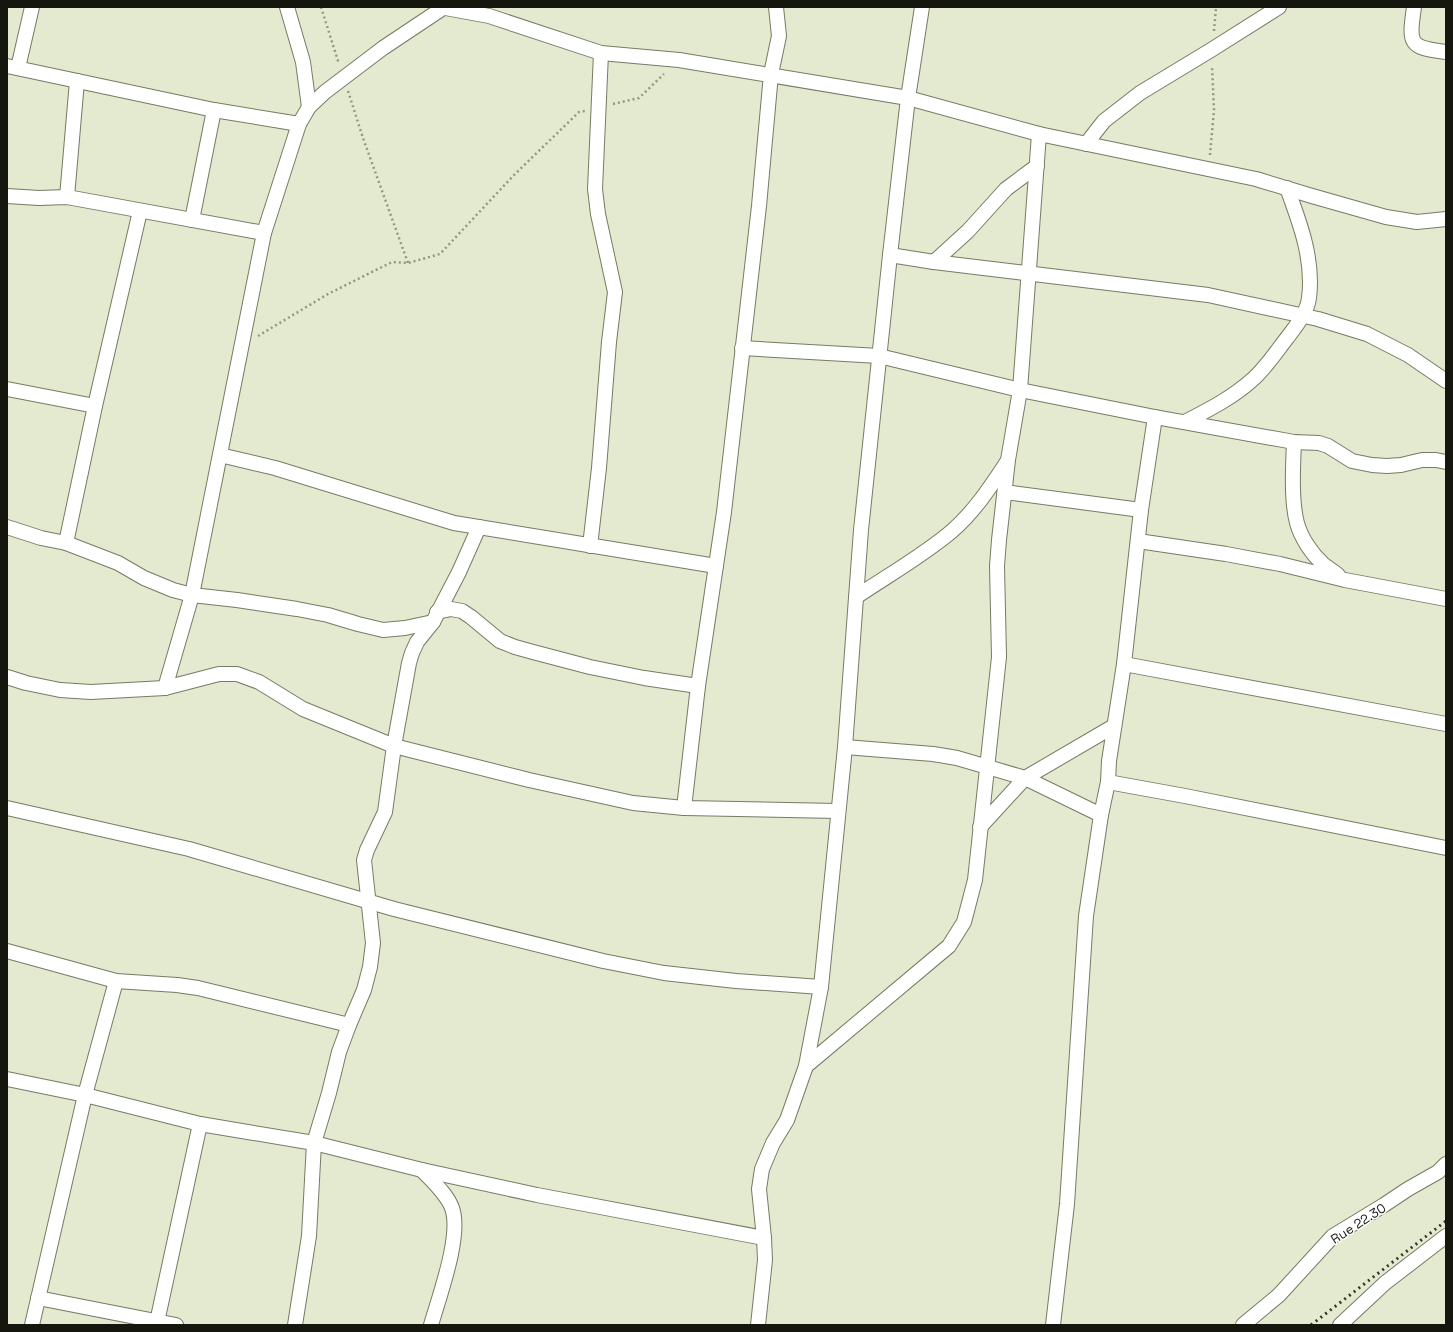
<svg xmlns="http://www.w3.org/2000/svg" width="1453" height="1332" font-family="'Space Grotesk',sans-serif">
<rect width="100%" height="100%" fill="#e3eacf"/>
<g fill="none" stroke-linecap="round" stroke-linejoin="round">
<g stroke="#767b64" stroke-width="16">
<g id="street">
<polyline points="287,7 303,62 309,107"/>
<polyline points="440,7 489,16 601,53 679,60 908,98 1039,134 1256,179 1312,196 1386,217 1417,222 1446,219"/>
<path d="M 1414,7 C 1409,43 1408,48 1446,52"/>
<polyline points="7,66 214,110 299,124"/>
<polyline points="18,68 32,7"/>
<polyline points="1086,144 1104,121 1140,93 1211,50 1279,7"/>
<polyline points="7,196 39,198 67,197 264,233"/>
<polyline points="67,197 77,81"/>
<polyline points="192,220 214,110"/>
<polyline points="890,255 934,262 1208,295 1318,319 1367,334 1408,355 1446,381"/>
<polyline points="934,262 968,231 1006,189 1037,166"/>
<polyline points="742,348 879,356 1020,390 1155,417 1294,442 1319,443 1328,446 1352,461 1372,465 1387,466 1401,465 1422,460 1436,460 1446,462"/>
<polyline points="7,389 95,406"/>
<path d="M 1185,422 C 1208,410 1232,398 1252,380 C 1265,369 1276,352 1287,338 C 1296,326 1307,313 1309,298 C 1314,260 1300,223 1287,188"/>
<path d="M 1294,442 C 1293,465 1291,501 1297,523 C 1301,538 1312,554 1323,564 C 1328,568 1333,571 1338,575"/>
<polyline points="220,455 275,468 454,523 716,566"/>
<polyline points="1005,492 1141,510"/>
<polyline points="7,527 41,538 66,543 118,563 144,578 173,590 192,595 237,600 297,609 328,615 358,624 383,630 405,628 433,622"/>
<polyline points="1138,541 1226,554 1280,564 1345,580 1446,599"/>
<polyline points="66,543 95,406 140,211"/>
<polyline points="590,546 599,468 609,342 615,292 598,214 595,189 601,53"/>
<path d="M 856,597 C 887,576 924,555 952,531 C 975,511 991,486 1007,462"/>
<polyline points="437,612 451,609 462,611 471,617 500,641 515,647 533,652 590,667 644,678 698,686"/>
<polyline points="1124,664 1446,724"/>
<polyline points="7,677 26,683 60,690 91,692 165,688 219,674 237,674 259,682 303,709 394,746 529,780 633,803 684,808 838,811"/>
<polyline points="165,688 192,595 264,233 299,124 309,107 325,92 383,48 443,8"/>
<polyline points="845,747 933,754 957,758 1025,778 1101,815"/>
<polyline points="1108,782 1185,796 1446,848"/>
<polyline points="7,808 189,849 394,909 603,961 664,973 736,981 821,987"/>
<polyline points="684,808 698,686 724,512 759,206 771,74 779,36 776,7"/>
<polyline points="980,827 1025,778 1114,726"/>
<polyline points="7,951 116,981 177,985 198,988 349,1025"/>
<polyline points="806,1066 949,946 964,922 975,880 999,657 997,566 999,540 1008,460 1020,390 1039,134"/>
<polyline points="7,1079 85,1095 200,1124 314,1143 422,1170 537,1195 764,1238"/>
<path d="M 422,1170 C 432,1181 447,1194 452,1208 C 462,1235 439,1297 431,1325"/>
<polyline points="38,1298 176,1325"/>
<polyline points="157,1322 200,1124"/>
<polyline points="32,1325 85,1095 116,981"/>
<polyline points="295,1325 309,1236 314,1143 329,1093 339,1052 349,1025 364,990 370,967 373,943 364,860 367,850 385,812 394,746 409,663 412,653 417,642 433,622 459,572 479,527"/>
<polyline points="758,1325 765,1260 764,1238 759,1189 762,1169 773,1143 787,1120 806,1066 821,987 845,747 861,530 890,255 908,98 922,7"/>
<polyline points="1053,1325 1067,1204 1086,916 1101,815 1108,782 1109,761 1124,664 1141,510 1155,417"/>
<polyline points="1243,1325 1279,1295 1333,1236 1384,1205 1408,1189 1438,1172 1446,1164"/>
<polyline points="1340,1325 1385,1283 1446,1236"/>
</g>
</g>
<g stroke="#929884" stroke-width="2.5" stroke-dasharray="2 3" stroke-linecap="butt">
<polyline points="321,7 339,64"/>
<polyline points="1214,31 1216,7"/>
<polyline points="348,91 363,138 408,263"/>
<polyline points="613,104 639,98 664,74"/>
<polyline points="1210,155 1214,110 1212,66"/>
<polyline points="258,336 328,294 392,262 408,263 440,254 513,176 579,112 585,111"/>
</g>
<use href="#street" stroke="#fff" stroke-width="14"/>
<polyline stroke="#34362b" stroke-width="3" stroke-dasharray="2 4" stroke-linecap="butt" points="1311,1325 1446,1221"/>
</g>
<g text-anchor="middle" stroke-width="3" stroke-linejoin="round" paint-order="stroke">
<g font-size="13" fill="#15170e" stroke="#fff">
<text transform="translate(1358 1223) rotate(-33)" y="5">Rue 22.30</text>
</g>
</g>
<rect width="1453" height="1332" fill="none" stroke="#15170e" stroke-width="16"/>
</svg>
